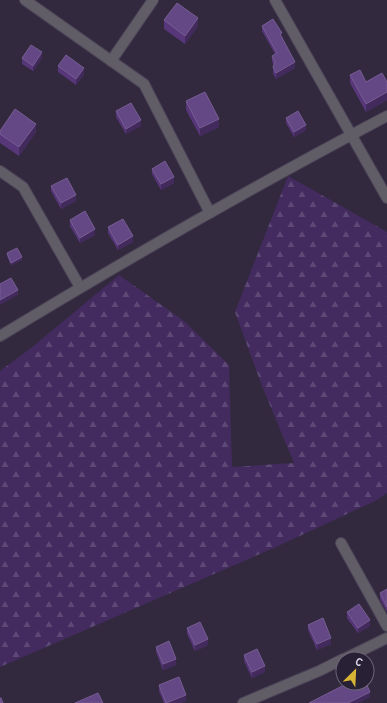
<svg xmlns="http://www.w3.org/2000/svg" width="387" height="703" font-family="Overpass,sans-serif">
<defs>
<pattern id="forest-firs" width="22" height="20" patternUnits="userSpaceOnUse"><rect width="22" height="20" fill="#432a5f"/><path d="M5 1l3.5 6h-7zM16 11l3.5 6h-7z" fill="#5d4876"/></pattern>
</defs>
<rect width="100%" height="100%" fill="#32293e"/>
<polygon fill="url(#forest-firs)" points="288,176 387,232 387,493 375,501 276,547 0,667 0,371 31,348 119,275 184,321 229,365 232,467 294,463 262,386 235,312"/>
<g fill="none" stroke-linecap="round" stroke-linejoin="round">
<g stroke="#4c4458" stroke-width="12">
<g id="minor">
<polyline points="25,0 144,84 210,213"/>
<polyline points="275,0 387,198"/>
<polyline points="111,61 153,0"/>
<polyline points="0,171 23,187 80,287"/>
<path d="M 0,336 C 127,259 256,185 387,116"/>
<polyline points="341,543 387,626"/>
<polyline points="344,659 387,638"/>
<polyline points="243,703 319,671 343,659"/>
</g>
</g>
<use href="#minor" stroke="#615d67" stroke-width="10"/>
</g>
<g fill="#57377a">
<polygon points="164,20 198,26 185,44 164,29"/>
<polygon points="262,26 282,37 295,68 276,79 273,73 273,67 274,65 272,62 272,56 275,54 262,31"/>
<polygon points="22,58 42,58 33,71 22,64"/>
<polygon points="58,66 84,74 76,85 58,72"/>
<polygon points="350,75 366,82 387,82 387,100 366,112 350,83"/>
<polygon points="186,101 219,127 200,136 186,110"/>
<polygon points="116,111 141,126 126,134 116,117"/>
<polygon points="286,118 306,130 294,137 286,123"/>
<polygon points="0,131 36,132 19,156 0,143"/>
<polygon points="152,169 174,183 161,190 152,174"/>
<polygon points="51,186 76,201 61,209 51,191"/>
<polygon points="70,220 95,235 80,243 70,226"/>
<polygon points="108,227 133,242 118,250 108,233"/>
<polygon points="7,253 22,260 11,265 7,256"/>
<polygon points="387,589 387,612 380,599 380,593"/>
<polygon points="347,612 370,626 358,633 347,618"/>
<polygon points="308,625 331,644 317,650 308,630"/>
<polygon points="187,628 208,645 195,651 187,634"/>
<polygon points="156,647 176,665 163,670 156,652"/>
<polygon points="244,655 265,672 252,678 244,661"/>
<polygon points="159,685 186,701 180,703 164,703 159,691"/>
</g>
<g fill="#422a5d">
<polygon points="198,18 198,26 185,44 185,36"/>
<polygon points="42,52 42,58 33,71 33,66"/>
<polygon points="295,62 295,68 276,79 276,73"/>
<polygon points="84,68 84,74 76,85 76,79"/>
<polygon points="387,92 387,100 366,112 366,104"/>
<polygon points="219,119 219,127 200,136 200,128"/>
<polygon points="141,120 141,126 126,134 126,129"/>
<polygon points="36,124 36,132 19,156 19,147"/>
<polygon points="306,125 306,130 294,137 294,132"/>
<polygon points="174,177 174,183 161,190 161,184"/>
<polygon points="76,195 76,201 61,209 61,203"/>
<polygon points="95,229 95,235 80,243 80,238"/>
<polygon points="133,236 133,242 118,250 118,245"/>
<polygon points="22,257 22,260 11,265 11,263"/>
<polygon points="18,290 18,295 0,305 0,300"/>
<polygon points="370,620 370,626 358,633 358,628"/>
<polygon points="331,638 331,644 317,650 317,644"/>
<polygon points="208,639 208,645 195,651 195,645"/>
<polygon points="176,659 176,665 163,670 163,664"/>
<polygon points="265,666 265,672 252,678 252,672"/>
<polygon points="370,692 370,697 359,703 348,703"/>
<polygon points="186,695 186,701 180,703 166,703"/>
</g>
<g fill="#644785" stroke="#765d93">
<polygon points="177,3 198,18 185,36 164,20"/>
<polygon points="273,19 282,33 280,34 295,62 276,73 273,67 275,62 272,56 277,53 262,26"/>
<polygon points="31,45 42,52 33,66 22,58"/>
<polygon points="66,55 84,68 76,79 58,66"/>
<polygon points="360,70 366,82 382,73 387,82 387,92 366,104 350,75"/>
<polygon points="205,92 219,119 200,128 186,101"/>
<polygon points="131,103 141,120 126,129 116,111"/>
<polygon points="15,109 36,124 19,147 0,134 0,131"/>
<polygon points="298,111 306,125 294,132 286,118"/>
<polygon points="165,161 174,177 161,184 152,169"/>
<polygon points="67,178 76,195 61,203 51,186"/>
<polygon points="85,211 95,229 80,238 70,220"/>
<polygon points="123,219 133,236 118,245 108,227"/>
<polygon points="17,248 22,257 11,263 7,253"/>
<polygon points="11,278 18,290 0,300 0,284"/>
<polygon points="387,589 387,607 380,593"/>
<polygon points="359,604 370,620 358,628 347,612"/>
<polygon points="323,618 331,638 317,644 308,625"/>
<polygon points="200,622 208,639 195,645 187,628"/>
<polygon points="169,641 176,659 163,664 156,647"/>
<polygon points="257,649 265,666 252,672 244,655"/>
<polygon points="179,677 186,695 166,703 159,685"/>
<polygon points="348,683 366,683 370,692 348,703 309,703"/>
<polygon points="98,693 103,703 75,703"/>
<polygon points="0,698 1,698 3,703 0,703"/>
</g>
<g transform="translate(355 671) rotate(24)"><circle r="19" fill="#282034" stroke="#6e6779"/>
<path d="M0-3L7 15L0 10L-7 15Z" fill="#d7b434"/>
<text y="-6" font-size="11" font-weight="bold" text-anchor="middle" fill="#d7d2e0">С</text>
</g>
</svg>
